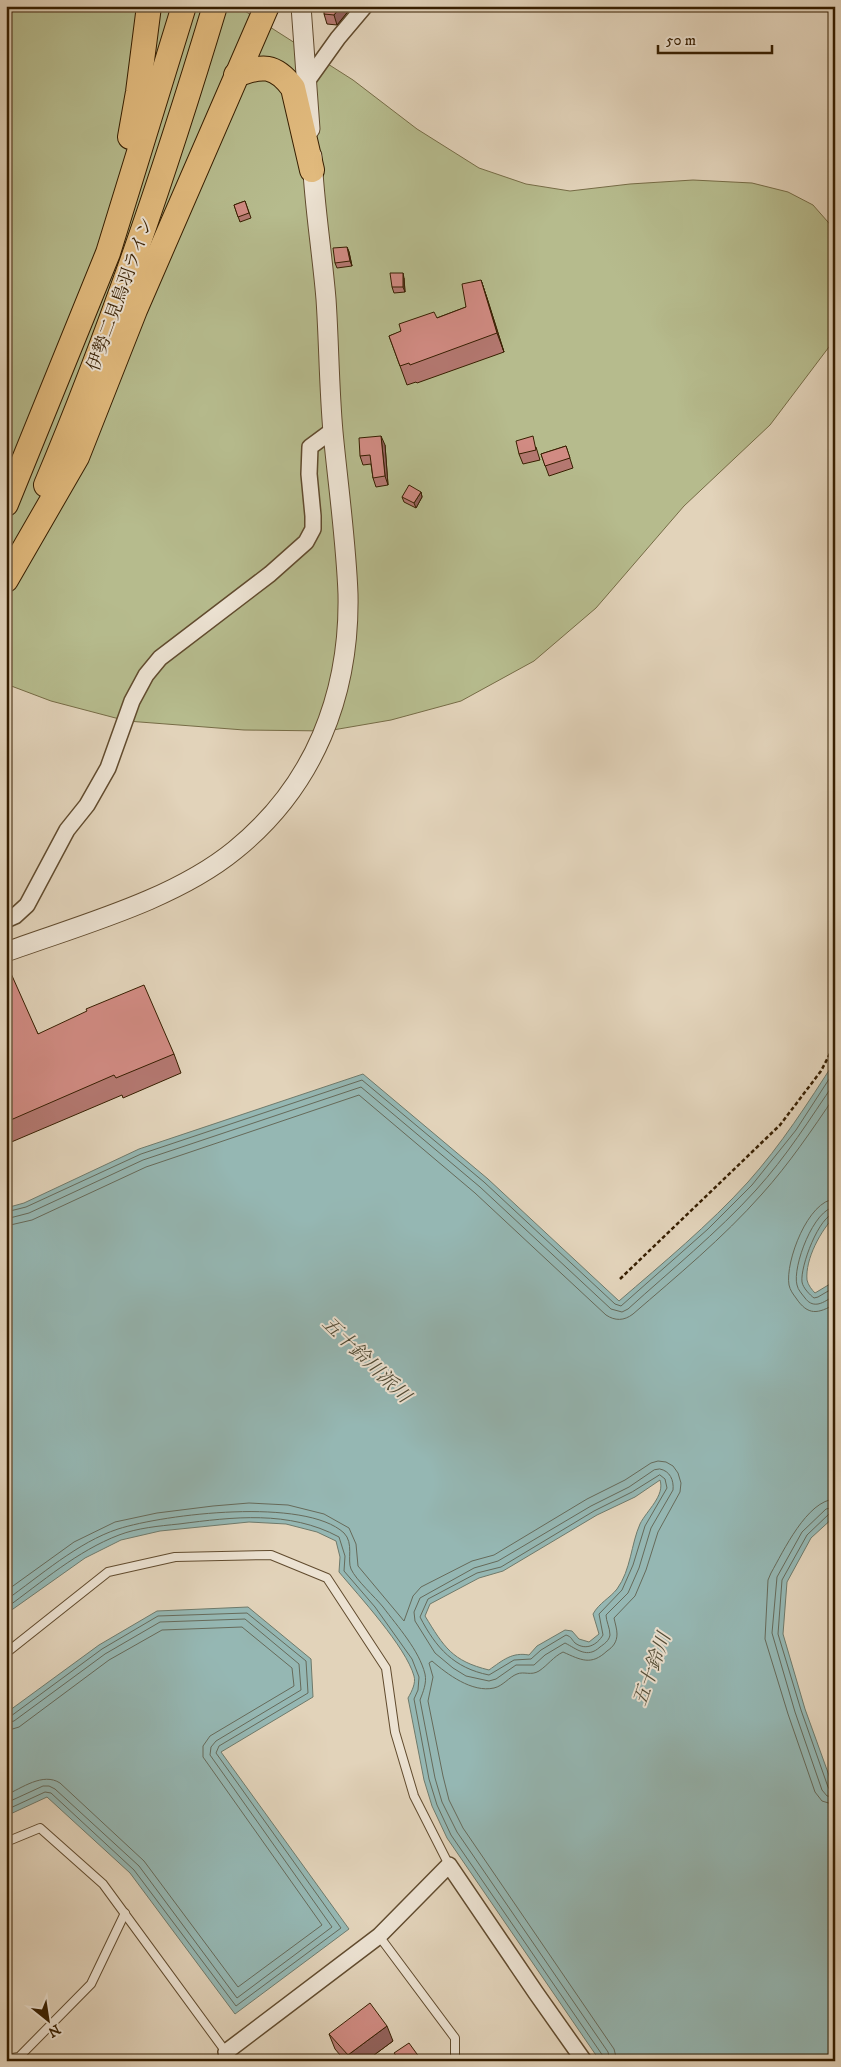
<svg xmlns="http://www.w3.org/2000/svg" width="841" height="2067" font-family="'IM FELL DW Pica','Noto Serif JP',serif">
<rect width="100%" height="100%" fill="#e2d3ba"/>
<filter id="stains"><feTurbulence type="fractalNoise" baseFrequency=".004" numOctaves="4"/><feColorMatrix values="0 0 0 0 .2 0 0 0 0 .09 0 0 0 0 .02 0 0 0 .5 -.17"/></filter>
<radialGradient id="worn" r=".72"><stop offset=".6" stop-color="#630" stop-opacity="0"/><stop offset="1" stop-color="#630" stop-opacity=".3"/></radialGradient>
<polygon fill="#b6bb8d" stroke="#766c46" points="6,6 237,6 353,80 417,129 479,168 526,184 570,191 630,184 693,180 752,183 788,192 813,205 835,230 835,339 770,425 684,506 596,608 534,661 461,701 391,720 327,731 244,730 127,721 51,701 6,684"/>
<g fill="#95b7b3" stroke="#6f7a6b" fill-rule="evenodd">
<path d="M 835,1061 L 835,1216 C 821,1230 805,1259 807,1280 C 808,1285 812,1290 815,1293 L 835,1281 L 835,1516 L 811,1538 L 787,1582 L 783,1634 L 805,1709 L 835,1792 L 835,2061 L 600,2061 L 447,1838 L 432,1806 L 424,1780 L 408,1698 C 412,1691 416,1683 414,1676 C 406,1647 359,1596 339,1572 L 340,1557 L 336,1541 L 317,1532 L 286,1524 L 249,1522 L 160,1531 L 121,1540 L 85,1558 L 6,1614 L 6,1208 L 24,1203 L 139,1149 L 363,1074 L 488,1179 L 619,1301 C 663,1263 709,1225 748,1182 C 781,1145 808,1103 835,1061 ZM 660,1480 C 665,1496 647,1510 640,1524 C 631,1544 631,1570 617,1589 C 610,1598 599,1603 593,1614 L 599,1634 L 589,1642 L 579,1639 L 572,1631 L 565,1630 L 537,1646 L 529,1655 C 512,1652 503,1660 489,1670 C 452,1661 444,1647 425,1616 L 430,1604 L 479,1578 L 503,1571 L 597,1515 L 635,1497 Z"/>
<polygon points="248,1607 311,1659 313,1697 221,1752 349,1929 235,2014 130,1873 47,1797 6,1816 6,1713 99,1645 157,1611"/>
</g>
<g fill="none" stroke-linecap="round" stroke-linejoin="round">
<g stroke="#666a5a" stroke-width="1">
<path d="M 835,1199 C 808,1200 785,1262 789,1285 C 790,1290 793,1294 796,1298 C 808,1316 818,1314 835,1304"/>
<path d="M 835,1207 C 814,1208 792,1267 797,1285 C 798,1290 802,1294 805,1298 C 808,1302 812,1305 818,1304 C 824,1303 830,1298 835,1295"/>
<polyline points="6,1212 26,1207 141,1154 362,1080 484,1182 615,1304 621,1306 708,1229 752,1185 796,1130 835,1070"/>
<path d="M 835,1213 C 819,1215 800,1267 802,1282 C 803,1288 810,1295 814,1298 L 818,1297 L 835,1287"/>
<path d="M 6,1219 L 29,1213 L 143,1160 L 361,1087 L 480,1187 L 611,1309 L 622,1312 L 628,1309 C 671,1270 717,1233 756,1190 C 786,1157 810,1119 835,1082"/>
<path d="M 6,1226 L 32,1220 L 146,1167 L 359,1095 L 475,1193 L 606,1315 C 615,1321 624,1321 633,1314 C 677,1276 723,1238 762,1194 C 789,1164 812,1130 835,1096"/>
<path d="M 660,1469 C 670,1471 674,1480 673,1490 L 651,1528 L 639,1568 L 628,1593 L 606,1615 C 606,1621 610,1628 610,1635 C 609,1641 604,1644 600,1647 C 587,1659 577,1649 565,1643 L 545,1655 L 534,1665 L 516,1665 L 496,1679 L 489,1681 L 466,1676 L 453,1668 L 435,1653 L 415,1621 L 414,1612 L 420,1598 L 474,1568 L 498,1561 L 591,1506 L 629,1487 L 654,1470 Z"/>
<path d="M 660,1475 L 665,1479 L 667,1488 L 645,1526 L 633,1565 L 622,1590 L 599,1614 L 603,1635 C 597,1645 586,1651 575,1643 C 571,1639 572,1637 566,1635 L 541,1650 L 531,1659 L 514,1660 L 489,1675 C 454,1668 436,1648 420,1617 L 428,1599 L 477,1573 L 501,1567 L 594,1511 L 632,1492 Z"/>
<path d="M 835,1499 C 807,1500 783,1552 771,1573 L 768,1580 L 765,1639 L 788,1714 L 815,1792 L 822,1801 L 835,1805"/>
<polyline points="835,1507 826,1509 802,1532 777,1577 772,1633 795,1712 822,1790 827,1796 835,1797"/>
<polyline points="835,1513 829,1514 807,1535 782,1580 778,1634 801,1710 828,1787 830,1790 835,1791"/>
<path d="M 6,1591 L 74,1542 L 115,1522 L 157,1513 L 213,1506 L 249,1503 L 288,1505 L 324,1514 L 349,1528 L 356,1544 L 358,1566 L 404,1621 L 413,1596 L 421,1587 L 472,1561 L 494,1555 L 587,1499 L 625,1480 L 651,1463 L 658,1461 L 666,1462 L 673,1466 L 678,1473 L 681,1483 L 680,1492 L 658,1532 L 646,1570 L 635,1596 L 614,1618 C 615,1623 617,1629 617,1634 C 617,1642 613,1647 607,1651 C 591,1666 581,1660 563,1652 C 553,1657 548,1665 539,1671 C 531,1676 524,1671 517,1674 C 509,1677 503,1686 494,1688 C 472,1693 447,1674 432,1661 L 429,1663 L 433,1677 L 428,1701 L 443,1776 L 449,1800 L 463,1828 L 614,2049 L 617,2061"/>
<path d="M 6,1600 C 40,1576 78,1542 118,1529 C 165,1514 305,1497 344,1533 C 354,1543 347,1560 351,1569 C 356,1580 375,1597 383,1607 C 398,1627 419,1650 425,1674 C 427,1683 423,1692 420,1700 L 435,1778 L 442,1802 L 457,1832 L 608,2052 L 610,2061"/>
<path d="M 6,1608 C 42,1582 77,1551 119,1535 C 137,1528 159,1526 179,1524 C 233,1517 289,1510 339,1537 L 345,1556 L 344,1571 L 375,1607 L 412,1659 L 419,1677 L 418,1690 L 414,1699 L 429,1779 L 437,1805 L 451,1835 L 603,2056 L 604,2061"/>
<polyline points="6,1717 11,1716 102,1649 158,1616 247,1613 306,1661 308,1693 219,1746 216,1753 341,1928 236,2006 134,1870 51,1793 45,1792 6,1810"/>
<polyline points="6,1723 14,1721 105,1654 160,1622 245,1619 299,1664 301,1690 216,1741 211,1747 210,1755 332,1927 237,1998 139,1866 55,1789 49,1786 43,1786 6,1803"/>
<path d="M 6,1731 L 19,1727 L 109,1660 L 162,1630 L 242,1627 L 292,1668 L 294,1686 L 210,1736 L 203,1746 L 203,1757 L 322,1925 L 238,1987 L 144,1861 L 60,1783 C 43,1772 22,1788 6,1795"/>
</g>
<g stroke="#614b2e" stroke-width="10">
<g id="service">
<polyline points="6,1653 108,1572 175,1557 271,1555 327,1578 386,1668 395,1732 414,1796 449,1865"/>
<polyline points="6,1842 40,1828 103,1884 226,2052"/>
<polyline points="379,1936 455,2038 455,2061"/>
<polyline points="6,2059 19,2057 91,1984 125,1913"/>
</g>
</g>
<g stroke="#614b2e" stroke-width="18">
<g id="minor">
<polyline points="308,80 338,38 365,6"/>
<polyline points="6,920 15,916 27,905 67,830 87,805 108,768 132,701 146,675 160,658 270,574 306,542 313,529 313,516 309,474 310,447 333,430"/>
<polyline points="226,2052 379,1936 449,1865 536,1993 584,2061"/>
</g>
</g>
<g stroke="#614b2e" stroke-width="21">
<g id="tertiary">
<polyline points="301,6 310,129"/>
<path d="M 6,952 C 80,925 174,900 235,850 C 314,786 350,695 348,594 C 346,540 338,485 333,432 C 329,387 329,343 326,299 C 322,251 314,204 312,156"/>
</g>
</g>
<g stroke="#361e00" stroke-width="26">
<g id="primary">
<path d="M 236,75 C 262,65 275,64 293,88 L 312,170"/>
<polyline points="130,137 138,92 149,6"/>
<path d="M 46,485 C 112,329 166,169 215,6"/>
<polyline points="6,504 108,253 184,6"/>
<polyline points="6,580 77,457 135,310 267,6"/>
</g>
</g>
<polyline stroke="#361e00" stroke-width="2.5" stroke-dasharray="4 2.5" stroke-linecap="butt" points="620,1279 780,1125 821,1071 835,1044"/>
<use href="#service" stroke="#ece2d2" stroke-width="8"/>
<use href="#minor" stroke="#ece2d2" stroke-width="15"/>
<use href="#tertiary" stroke="#ece2d2" stroke-width="19"/>
<use href="#primary" stroke="#e1ba7d" stroke-width="24"/>
</g>
<g fill="#b47871" stroke="#361e00">
<polygon points="350,9 337,25 327,24 324,14"/>
<polygon points="245,201 251,218 240,222 234,205"/>
<polygon points="347,247 349,252 352,266 337,268 335,263"/>
<polygon points="404,278 405,292 394,293 392,287"/>
<polygon points="481,280 487,298 504,352 417,383 416,382 407,385 389,336 466,307"/>
<polygon points="385,445 388,485 376,487 373,478 371,464 363,465 360,456"/>
<polygon points="566,446 573,468 549,476 541,454"/>
<polygon points="536,447 540,460 523,464 519,454"/>
<polygon points="421,492 422,497 416,508 404,502 402,497"/>
<polygon points="6,970 38,1034 174,1054 181,1073 123,1098 122,1095 9,1143 6,1136"/>
<polygon points="329,2034 393,2041 366,2061 345,2061 335,2049"/>
</g>
<g fill="#92615c" stroke="#361e00">
<polygon points="341,6 350,6 350,9 337,25 334,15"/>
<polygon points="347,247 349,252 352,266 350,261"/>
<polygon points="403,273 404,278 405,292 403,287"/>
<polygon points="481,280 487,298 504,352 497,333"/>
<polygon points="381,436 385,445 388,485 385,476"/>
<polygon points="421,492 422,497 416,508 414,503"/>
<polygon points="387,2026 393,2041 366,2061 350,2061 348,2055"/>
</g>
<g fill="#d18b83" stroke="#361e00">
<polygon points="324,6 341,6 334,15 324,14"/>
<polygon points="245,201 249,213 238,217 234,205"/>
<polygon points="347,247 350,261 335,263 333,248"/>
<polygon points="390,273 403,273 403,287 392,287"/>
<polygon points="481,280 497,333 410,365 409,363 400,366 389,336 401,331 399,324 434,312 437,318 466,307 462,284"/>
<polygon points="381,436 385,476 373,478 370,455 360,456 359,438"/>
<polygon points="533,436 536,450 519,454 516,441"/>
<polygon points="566,446 570,458 545,466 541,454"/>
<polygon points="409,485 421,492 414,503 402,497"/>
<polygon points="9,969 38,1034 87,1011 86,1009 144,985 174,1054 116,1078 114,1075 6,1122 6,970"/>
<polygon points="370,2003 387,2026 348,2055 329,2034"/>
<polygon points="409,2043 422,2061 400,2061 394,2053"/>
</g>
<g text-anchor="middle" stroke-width="4" stroke-linejoin="round" paint-order="stroke">
<g font-size="18" fill="#361e00" stroke="#ece2d2">
<text transform="translate(120 294) rotate(-70)" y="6">伊勢二見鳥羽ライン</text>
</g>
<g font-size="19" font-style="italic" fill="#524c36" stroke="#ece2d2">
<text transform="translate(367 1359) rotate(44)" y="7">五十鈴川派川</text>
<text transform="translate(651 1669) rotate(-70)" y="7">五十鈴川</text>
</g>
</g>
<rect width="841" height="2067" fill="none" stroke="#e2d3ba" stroke-width="25"/>
<rect x="8" y="8" width="826" height="2052" fill="none" stroke="#361e00" stroke-width="2.5"/>
<rect x="12" y="12" width="816" height="2042" fill="none" stroke="#361e00"/>
<g transform="translate(48 2020) rotate(150)" stroke="#ece2d2" stroke-width="4" paint-order="stroke">
<path d="M0-4L9 19L0 12L-9 19Z" fill="#361e00"/>
<text y="-8" font-size="14" font-weight="bold" text-anchor="middle" fill="#361e00">N</text>
</g>
<path d="M658 45v8h114v-8" fill="none" stroke="#361e00" stroke-width="2.5"/>
<text x="666" y="45" font-size="15" fill="#361e00" stroke="#ece2d2" stroke-width="4" paint-order="stroke">50 m</text>
<rect width="100%" height="100%" filter="url(#stains)"/>
<rect width="100%" height="100%" fill="url(#worn)"/>
</svg>
